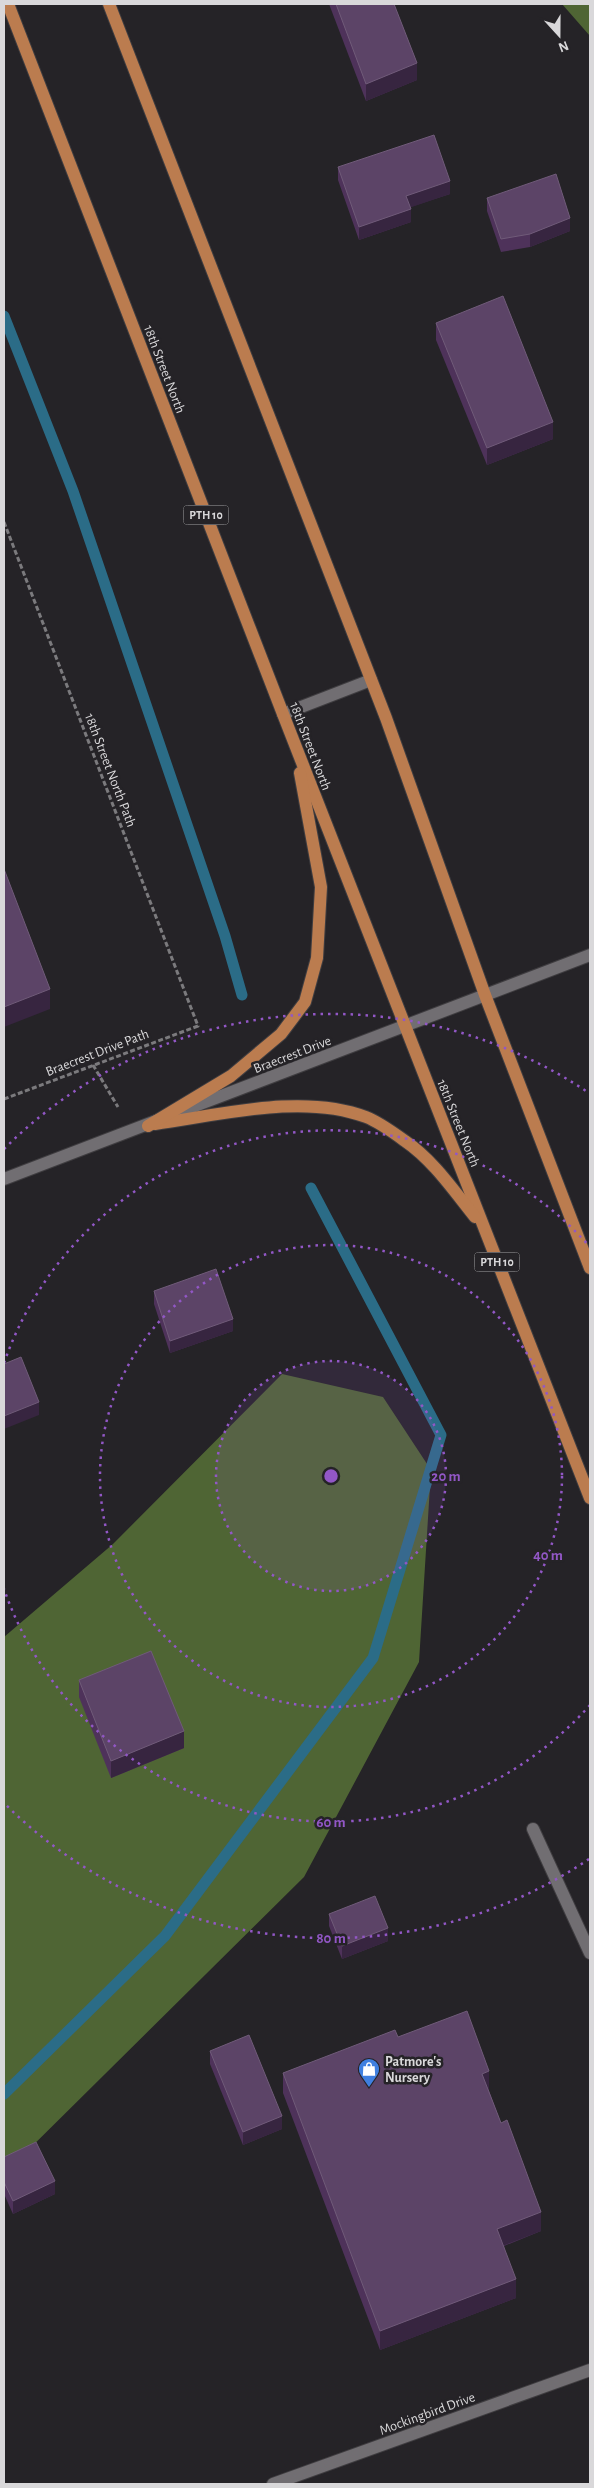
<svg xmlns="http://www.w3.org/2000/svg" width="594" height="2488" font-family="'Alegreya Sans',sans-serif">
<rect width="100%" height="100%" fill="#252327"/>
<g fill="#4f6534">
<polygon points="562,4 590,4 590,36"/>
<polygon points="282,1374 383,1397 431,1470 419,1662 304,1877 4,2174 4,1637 113,1544"/>
</g>
<g fill="none" stroke-linecap="round" stroke-linejoin="round">
<g stroke="#2b6c87" stroke-width="11">
<polyline points="4,316 73,491 225,936 242,995"/>
<polyline points="4,2094 165,1936 373,1658 441,1435 311,1188"/>
</g>
<g stroke="#3f3d40" stroke-width="14">
<polyline id="service" points="533,1829 590,1953"/>
</g>
<g stroke="#3f3d40" stroke-width="14">
<g id="minor">
<polyline points="283,714 371,680"/>
<polyline points="273,2484 590,2370"/>
</g>
</g>
<g stroke="#3f3d40" stroke-width="14">
<polyline id="tertiary" points="4,1179 590,955"/>
</g>
<g stroke="#3f3d40" stroke-width="14">
<g id="primary">
<polyline points="8,4 283,714 590,1498"/>
<polyline points="109,4 386,718 485,995 590,1268"/>
<path d="M 155,1124 C 220,1115 303,1093 366,1117 C 379,1122 394,1133 405,1141 C 433,1160 454,1191 475,1217"/>
<polyline points="148,1126 231,1076 281,1034 305,1002 317,958 321,887 300,773"/>
</g>
</g>
<g stroke="#7b7a7d" stroke-width="3" stroke-dasharray="5 2.5" stroke-linecap="butt">
<polyline points="4,522 198,1026 4,1099"/>
<polyline points="93,1065 118,1107"/>
</g>
<use href="#service" stroke="#716e72" stroke-width="12"/>
<use href="#minor" stroke="#716e72" stroke-width="12"/>
<use href="#tertiary" stroke="#716e72" stroke-width="12"/>
<use href="#primary" stroke="#bb7c4f" stroke-width="12"/>
</g>
<g fill="#4e325a">
<polygon points="329,4 394,4 417,80 366,101"/>
<polygon points="338,167 450,194 410,207 411,222 359,240 338,180"/>
<polygon points="487,198 570,231 530,247 501,252 487,211"/>
<polygon points="436,323 553,439 487,465 436,340"/>
<polygon points="154,1291 233,1331 170,1353 154,1304"/>
<polygon points="79,1680 184,1748 111,1778 79,1697"/>
<polygon points="329,1914 388,1941 342,1959 329,1926"/>
<polygon points="398,2037 489,2091 541,2231 504,2246 516,2298 380,2350 283,2093 283,2073"/>
<polygon points="210,2051 282,2129 243,2145 210,2064"/>
<polygon points="4,2157 55,2194 13,2214 4,2194"/>
</g>
<g fill="#372540">
<polygon points="417,63 417,80 366,101 366,84"/>
<polygon points="450,181 450,194 406,209 406,196"/>
<polygon points="411,209 411,222 359,240 359,227"/>
<polygon points="570,218 570,231 530,247 530,234"/>
<polygon points="553,422 553,439 487,465 487,448"/>
<polygon points="50,989 50,1009 4,1027 4,1007"/>
<polygon points="233,1319 233,1331 170,1353 170,1341"/>
<polygon points="39,1402 39,1415 4,1429 4,1416"/>
<polygon points="184,1731 184,1748 111,1778 111,1761"/>
<polygon points="388,1928 388,1941 342,1959 342,1946"/>
<polygon points="489,2071 489,2091 482,2094 482,2074"/>
<polygon points="282,2116 282,2129 243,2145 243,2132"/>
<polygon points="55,2181 55,2194 13,2214 13,2201"/>
<polygon points="541,2212 541,2231 497,2248 497,2229"/>
<polygon points="516,2279 516,2298 380,2350 380,2331"/>
</g>
<g fill="#5c4467" stroke="#705b79">
<polygon points="336,4 394,4 417,63 366,84"/>
<polygon points="434,135 450,181 406,196 411,209 359,227 338,167"/>
<polygon points="556,174 570,218 530,234 501,239 487,198"/>
<polygon points="503,296 553,422 487,448 436,323"/>
<polygon points="4,869 50,989 4,1007"/>
<polygon points="216,1269 233,1319 170,1341 154,1291"/>
<polygon points="21,1357 39,1402 4,1416 4,1364"/>
<polygon points="151,1651 184,1731 111,1761 79,1680"/>
<polygon points="375,1896 388,1928 342,1946 329,1914"/>
<polygon points="467,2011 489,2071 482,2074 501,2123 507,2120 541,2212 497,2229 516,2279 380,2331 283,2073 395,2030 398,2037"/>
<polygon points="249,2035 282,2116 243,2132 210,2051"/>
<polygon points="36,2142 55,2181 13,2201 4,2182 4,2157"/>
</g>
<circle cx="331" cy="1476" r="115" fill="#9257c6" fill-opacity=".12"/>
<g fill="none" stroke="#9257c6" stroke-width="2.5" stroke-dasharray="2.5 5">
<circle cx="331" cy="1476" r="115"/>
<circle cx="331" cy="1476" r="231"/>
<path d="M590 1705A346 346 0 0 1 4 1589M4 1363A346 346 0 0 1 590 1247"/>
<path d="M589 1859A462 462 0 0 1 4 1803M4 1149A462 462 0 0 1 589 1093"/>
</g>
<defs>
<g id="shop-pin" transform="scale(1.125)"><path d="M0 17L-7.5 6A9.5 9.5 0 1 1 7.5 6Z" fill="#3f7fe0" stroke="#252327"/><path d="M-5-2.5h2.3a2.7 3.5 0 0 1 5.4 0H5L5.5 6h-11ZM-1.5-2.5h3a1.5 2.3 0 0 0-3 0Z" fill="#fff"/></g>
</defs>
<g fill-rule="evenodd">
<use href="#shop-pin" x="369" y="2069"/>
</g>
<g text-anchor="middle" stroke-width="5" stroke-linejoin="round" paint-order="stroke">
<g fill="#252327" stroke="#a3a2a4" stroke-width="1">
<rect x="183.5" y="505.5" width="45" height="19" rx="4"/>
<rect x="474.5" y="1252.5" width="45" height="19" rx="4"/>
</g>
<g font-size="12" font-weight="bold" fill="#d9d8da">
<text x="206" y="519">PTH 10</text>
<text x="497" y="1266">PTH 10</text>
</g>
<g font-size="14" fill="#d9d8da" stroke="#252327">
<text transform="translate(165 369) rotate(69)" y="5">18th Street North</text>
<text transform="translate(311 746) rotate(69)" y="5">18th Street North</text>
<text transform="translate(111 770) rotate(69)" y="5">18th Street North Path</text>
<text transform="translate(97 1052) rotate(-21)" y="5">Braecrest Drive Path</text>
<text transform="translate(292 1054) rotate(-21)" y="5">Braecrest Drive</text>
<text transform="translate(459 1123) rotate(68)" y="5">18th Street North</text>
<text transform="translate(427 2413) rotate(-20)" y="5">Mockingbird Drive</text>
</g>
<g font-size="14" font-weight="bold" fill="#d9d8da" stroke="#252327" text-anchor="start">
<text x="385" y="2066">Patmore's<tspan x="385" dy="16">Nursery</tspan></text>
</g>
</g>
<circle cx="331" cy="1476" r="8" fill="#9257c6" stroke="#252327" stroke-width="2.5"/>
<g font-size="15" text-anchor="middle" font-weight="bold" fill="#9257c6" stroke="#252327" stroke-width="5" stroke-linejoin="round" paint-order="stroke">
<text x="446" y="1481">20 m</text>
<text x="548" y="1560">40 m</text>
<text x="331" y="1827">60 m</text>
<text x="331" y="1943">80 m</text>
</g>
<rect width="594" height="2488" fill="none" stroke="#d9d8da" stroke-width="10"/>
<g transform="translate(559 35) rotate(159)" stroke="#252327" stroke-width="4" paint-order="stroke">
<path d="M0-4L9 19L0 12L-9 19Z" fill="#d9d8da"/>
<text y="-8" font-size="14" font-weight="bold" text-anchor="middle" fill="#d9d8da">N</text>
</g>
</svg>
